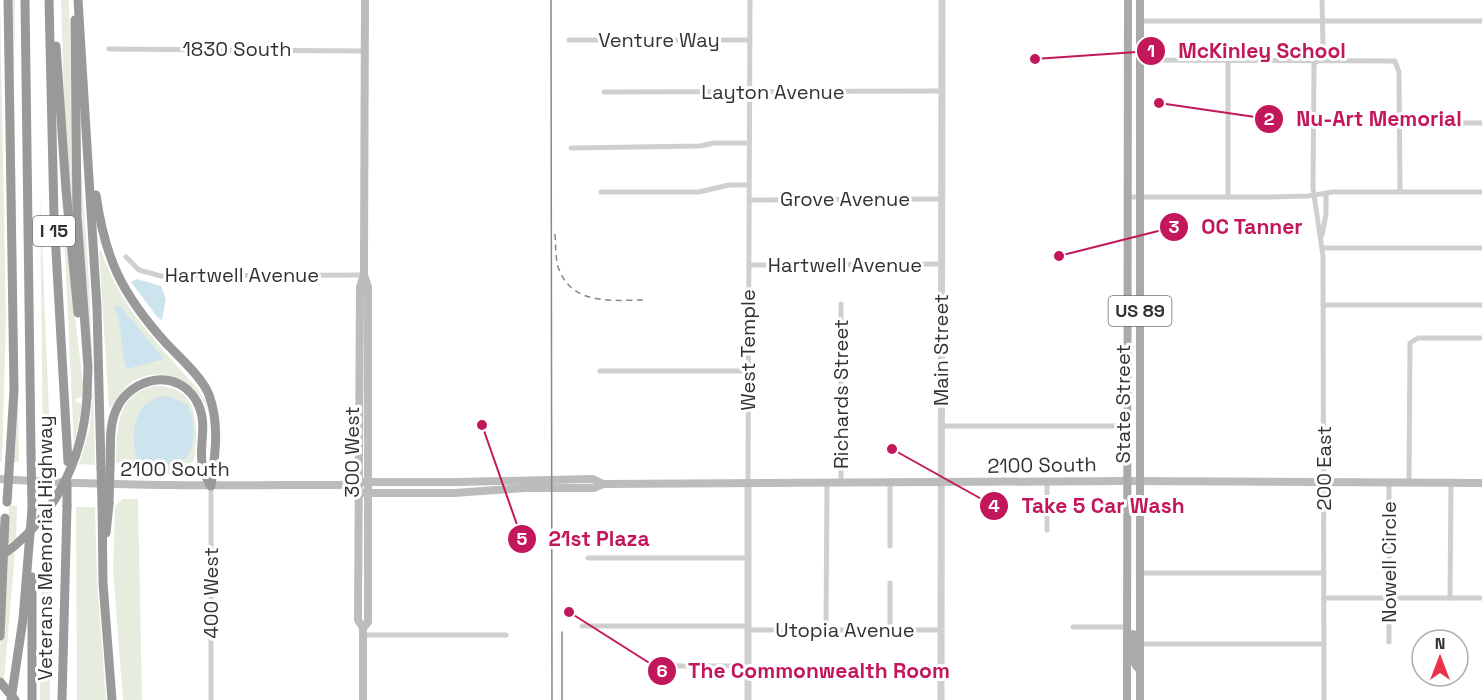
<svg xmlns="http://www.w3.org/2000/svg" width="1482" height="700" font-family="'Space Grotesk',sans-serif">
<rect width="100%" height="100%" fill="#fff"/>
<g fill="#e6ecde">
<polygon points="10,0 15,0 14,85 19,462 12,462"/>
<polygon points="61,0 69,0 69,5 75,227 72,229 65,131"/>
<polygon points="0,1 6,318 2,462 0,462"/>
<polygon points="60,147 71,284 83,384 83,396 76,399 76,402 82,404 74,446"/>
<polygon points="80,154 89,281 93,372 83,250"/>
<polygon points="40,192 51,463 43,463"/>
<path d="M 99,251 L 101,251 C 121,308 157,343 196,387 L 205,400 L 209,412 C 206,408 204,401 200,396 C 184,374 152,367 129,384 C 120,391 116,403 109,409 Z"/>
<path d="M 155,386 C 191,386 197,410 196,440 C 195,451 196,463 186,470 C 174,477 153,473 140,473 L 138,471 L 127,471 L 116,462 C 118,429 115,394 155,386 Z"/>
<polygon points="93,388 95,465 79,464 90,427"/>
<polygon points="123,499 138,499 142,700 123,700 113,569 115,506"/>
<polygon points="9,505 17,506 16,538 7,545"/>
<polygon points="76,507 95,507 97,580 106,700 77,700"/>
<polygon points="52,513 50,700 40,700 42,525"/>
<polygon points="15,552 4,681 0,677 0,648 6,559"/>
</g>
<g fill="#cde4ef">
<polygon points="137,279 161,286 166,299 162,320 158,318 131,282"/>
<polygon points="114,306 120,306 164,359 127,369 124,361 119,320"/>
<path d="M 164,396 L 173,398 L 188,405 C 194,419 197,444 187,457 C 181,465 169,465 160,464 C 151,464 144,463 137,459 C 130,433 133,402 164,396 Z"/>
</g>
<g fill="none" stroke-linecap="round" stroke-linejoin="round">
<g stroke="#cfcfcf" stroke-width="5">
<polyline points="1322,0 1323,46 1322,57 1314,64 1313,188 1323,256 1324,700"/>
<polyline points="1140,21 1482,21"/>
<polyline points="569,40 749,40"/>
<polyline points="109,49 365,51"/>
<polyline points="1140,60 1395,61 1399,72 1400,192"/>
<polyline points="1228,60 1228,197"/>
<polyline points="604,92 942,91"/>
<polyline points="1400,123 1482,123"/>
<polyline points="571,148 700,146 714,143 749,143"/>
<polyline points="601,192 699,192 729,185 749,185"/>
<polyline points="1128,197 1270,197 1308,196 1333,192 1482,192"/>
<polyline points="749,200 942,199"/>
<polyline points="1322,235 1326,214 1326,193"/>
<polyline points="1323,248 1482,248"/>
<polyline points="126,257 139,270 161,276 364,275"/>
<polyline points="749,265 942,264"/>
<polyline points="1323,305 1482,305"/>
<polyline points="600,371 749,371"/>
<polyline points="941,426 1128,426"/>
<polyline points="1047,482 1047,530"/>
<polyline points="748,483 750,0"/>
<polyline points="841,483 841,304"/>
<polyline points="1409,483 1410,343 1418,338 1482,338"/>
<polyline points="211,486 211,700"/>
<polyline points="890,546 890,483"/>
<polyline points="588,558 748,558"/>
<polyline points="1140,573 1324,573"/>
<polyline points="890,583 890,630"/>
<polyline points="1324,598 1482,598"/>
<polyline points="1450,598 1451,483"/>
<polyline points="582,626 749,626"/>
<polyline points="1073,627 1127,627"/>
<polyline points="748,630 941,630"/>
<polyline points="826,630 827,483"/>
<polyline points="363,635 506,635"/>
<polyline points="1389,642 1389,483"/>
<polyline points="1140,644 1324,644"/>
<polyline points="654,666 749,666"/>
</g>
<g stroke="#cfcfcf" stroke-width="7">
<polyline points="748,483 748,700"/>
<polyline points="941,700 942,0"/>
</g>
<g stroke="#bcbcbc" stroke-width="8">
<path d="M 0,479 C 116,487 233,485 349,485 L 358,482 L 460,482 L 593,479 L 603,484"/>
<polyline points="349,485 358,493 454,493 525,488 594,488 603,484 1127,481 1482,483"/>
<polyline points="363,628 358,620 360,287 364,275"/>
<polyline points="363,700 363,628 368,622 368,287 364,275 364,261 365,0"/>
</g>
<g stroke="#aaa" stroke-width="8">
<path d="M 1133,634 C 1133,645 1130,662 1139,669"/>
<polyline points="1127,700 1128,0"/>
<polyline points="1140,700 1140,0"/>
</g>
<g stroke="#999" stroke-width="9">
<polyline points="8,0 14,390 10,456"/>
<polyline points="25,0 31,452"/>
<polyline points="49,0 54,216 68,462"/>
<polyline points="78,0 97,308 101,468"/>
<polyline points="75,20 77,216 88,367 87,397"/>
<polyline points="56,46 66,190 78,313"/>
<path d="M 96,195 C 105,259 122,294 165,342 C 178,356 203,378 209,395 C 220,425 215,455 211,486"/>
<path d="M 110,468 C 111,449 108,426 117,408 C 131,378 176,367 196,400 C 210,425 197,446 203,468 C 204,474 208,480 210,485"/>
<polyline points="102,504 103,583 112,700"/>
<polyline points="106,533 109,504"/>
<polyline points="32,577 32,700"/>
<polyline points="0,636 5,518"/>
<polyline points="11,700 23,619 32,509"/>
<polyline points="62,700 67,506"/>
</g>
<g stroke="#878787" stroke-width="1.5">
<polyline points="551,0 552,700"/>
<polyline points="562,700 562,632"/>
</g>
<path stroke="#878787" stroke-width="1.5" stroke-dasharray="6 4.5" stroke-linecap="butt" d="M 555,234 C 556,247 555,261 560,272 C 575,306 615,300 645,300"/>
<g stroke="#999" stroke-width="9">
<polyline points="31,452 32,509"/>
<polyline points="101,468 102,504"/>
<polyline points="7,502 10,456"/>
<polyline points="109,504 110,468"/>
<polyline points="67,506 67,482"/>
<path d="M 0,557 C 53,520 83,461 87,397"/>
<polyline points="0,682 15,700"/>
</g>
</g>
<g text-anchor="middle" stroke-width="6" stroke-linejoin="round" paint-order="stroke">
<g fill="#fff" stroke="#707070" stroke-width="1.5">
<rect x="33" y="216" width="42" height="30" rx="4.5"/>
<rect x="1108.5" y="296" width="63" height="30" rx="4.5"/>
</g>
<g font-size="18" font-weight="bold" fill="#323232">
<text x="54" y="237">I 15</text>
<text x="1140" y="317">US 89</text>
</g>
<g font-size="20" fill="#323232" stroke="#fff">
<text x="659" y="47">Venture Way</text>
<text x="237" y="56">1830 South</text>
<text x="773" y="99">Layton Avenue</text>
<text x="845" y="206">Grove Avenue</text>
<text x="845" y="272">Hartwell Avenue</text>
<text x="242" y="282">Hartwell Avenue</text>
<text transform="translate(748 350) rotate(-90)" y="7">West Temple</text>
<text transform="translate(941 350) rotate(-90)" y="7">Main Street</text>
<text transform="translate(841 394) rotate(-90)" y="7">Richards Street</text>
<text transform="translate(1123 404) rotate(-90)" y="7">State Street</text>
<text transform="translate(352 452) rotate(-90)" y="7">300 West</text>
<text transform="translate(1042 465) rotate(-1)" y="7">2100 South</text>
<text transform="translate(1324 468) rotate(-90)" y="7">200 East</text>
<text x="175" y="476">2100 South</text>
<text transform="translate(45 548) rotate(-90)" y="7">Veterans Memorial Highway</text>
<text transform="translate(1389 562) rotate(-90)" y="7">Nowell Circle</text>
<text transform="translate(211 593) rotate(-90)" y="7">400 West</text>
<text x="845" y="637">Utopia Avenue</text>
</g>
</g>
<path fill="none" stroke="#c2185b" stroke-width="2" d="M1035 59L1151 51M1159 103L1269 119M1059 256L1174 227M892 449L994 506M482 425L522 539M569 612L662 671"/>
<g fill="#c2185b" stroke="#fff" stroke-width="2">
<circle cx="1035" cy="59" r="6"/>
<circle cx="1159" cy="103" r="6"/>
<circle cx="1059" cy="256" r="6"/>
<circle cx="892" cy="449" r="6"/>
<circle cx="482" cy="425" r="6"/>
<circle cx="569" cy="612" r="6"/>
<circle cx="1151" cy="51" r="15"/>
<circle cx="1269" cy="119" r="15"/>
<circle cx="1174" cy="227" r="15"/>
<circle cx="994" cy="506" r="15"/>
<circle cx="522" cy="539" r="15"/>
<circle cx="662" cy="671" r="15"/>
</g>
<g font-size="18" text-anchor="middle" font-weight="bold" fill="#fff">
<text x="1151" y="57">1</text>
<text x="1269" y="125">2</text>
<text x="1174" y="233">3</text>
<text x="994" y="512">4</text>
<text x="522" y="545">5</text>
<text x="662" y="677">6</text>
</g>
<g font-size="21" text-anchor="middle" font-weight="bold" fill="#c2185b" stroke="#fff" stroke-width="6" stroke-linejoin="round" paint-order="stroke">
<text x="1262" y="58">McKinley School</text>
<text x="1379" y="126">Nu-Art Memorial</text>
<text x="1252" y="234">OC Tanner</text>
<text x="1103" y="513">Take 5 Car Wash</text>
<text x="599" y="546">21st Plaza</text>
<text x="819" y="678">The Commonwealth Room</text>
</g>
<g transform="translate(1440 658)"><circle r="28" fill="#ffffff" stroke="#adadad" stroke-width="1.5"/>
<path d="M0-4.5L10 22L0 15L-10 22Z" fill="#eb324c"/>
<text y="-9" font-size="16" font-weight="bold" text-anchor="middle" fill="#323232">N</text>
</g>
</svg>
